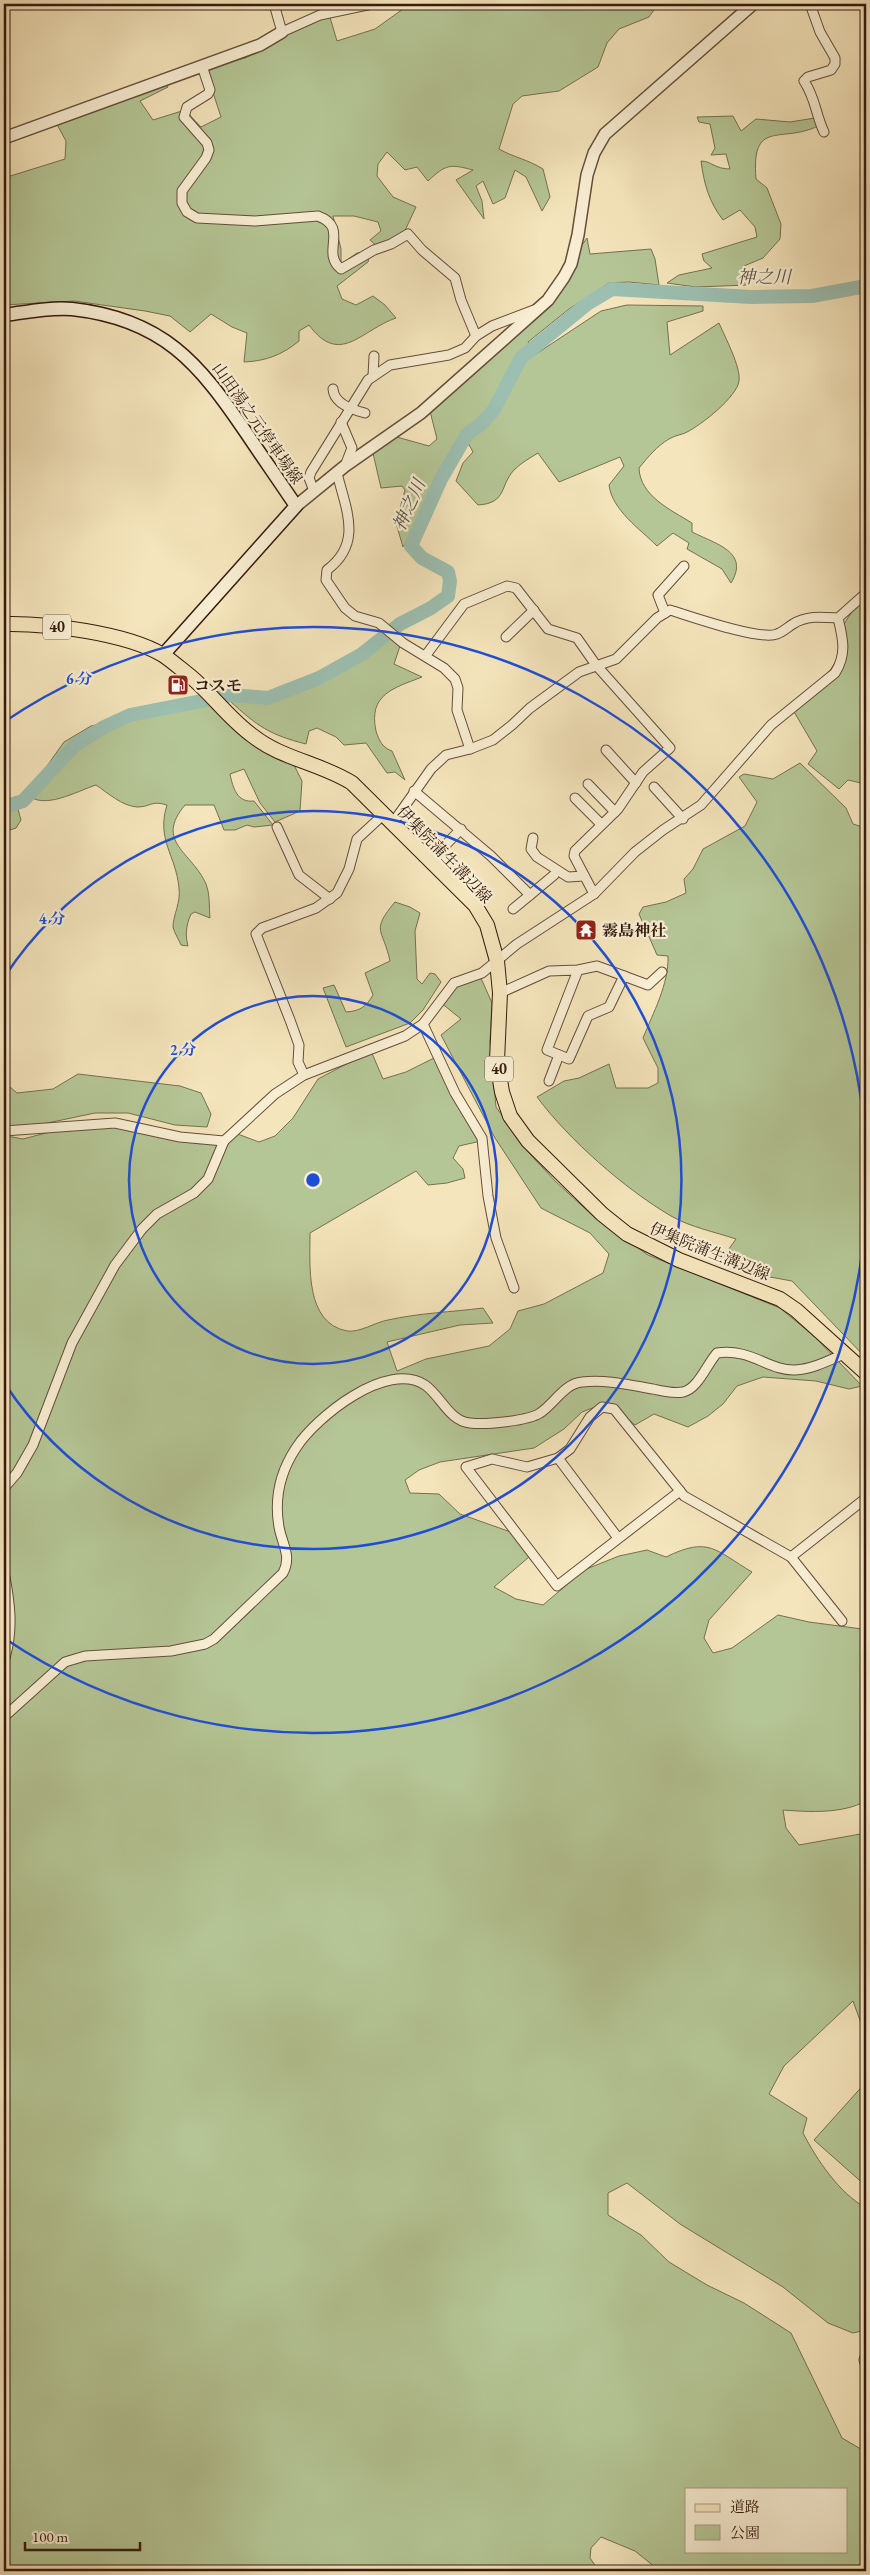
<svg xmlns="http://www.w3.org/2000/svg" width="870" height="2575" font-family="'EB Garamond','Noto Serif JP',serif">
<rect width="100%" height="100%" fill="#f5e5bc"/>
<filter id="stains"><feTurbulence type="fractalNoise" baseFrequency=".004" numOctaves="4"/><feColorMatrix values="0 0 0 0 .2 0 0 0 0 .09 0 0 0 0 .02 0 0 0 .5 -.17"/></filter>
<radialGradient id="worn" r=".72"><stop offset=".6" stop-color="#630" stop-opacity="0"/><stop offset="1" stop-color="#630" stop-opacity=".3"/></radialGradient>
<g fill="#b5c696" stroke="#757052" fill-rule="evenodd">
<path d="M 410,4 L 658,4 L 649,17 L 619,29 L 607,43 L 598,67 L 559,91 L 522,96 L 513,104 L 499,149 C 513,157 529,160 543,169 L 550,197 L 542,211 L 526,177 L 515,170 L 505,198 L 493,204 L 483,181 L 476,186 L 482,201 L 484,219 L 456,180 L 473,170 C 450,164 446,164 428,181 L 417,167 L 405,170 L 387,152 L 378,164 L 377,176 L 393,197 L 416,207 L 401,239 L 378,247 L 370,240 L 381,231 L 378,222 L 354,216 L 333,216 L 341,249 L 341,264 L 357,253 L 371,251 L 368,262 L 337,286 L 342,299 L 356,305 L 373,296 L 385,305 L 396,318 C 361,330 340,367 309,325 L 299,331 L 299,341 C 282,355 266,361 244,362 L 247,333 L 232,327 L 211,314 L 190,332 L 170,316 L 145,311 L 74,301 L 4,305 L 4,178 L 65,159 L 66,141 L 53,117 L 164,81 L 168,87 L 140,101 L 153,120 L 185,110 L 201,127 L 221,117 L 205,68 L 245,58 L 275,43 L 289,26 L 329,14 L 337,41 L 375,29 Z"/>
<path d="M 733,116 L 741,131 L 756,119 L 790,122 L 815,118 L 818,126 C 781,144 751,118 756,179 L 767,188 L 781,224 L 780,239 L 763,258 L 744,266 L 747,285 L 696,287 L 667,283 L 679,275 L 712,268 L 704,261 L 702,254 L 757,237 L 755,227 L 740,210 L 723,220 C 709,202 704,184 701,161 C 711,161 715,169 730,169 L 726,154 L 711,155 L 715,148 L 710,124 L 699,122 L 697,117 Z"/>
<path d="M 587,238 L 590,254 L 651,249 L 655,259 L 659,285 L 629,282 L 609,283 L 569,309 L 528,342 L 536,354 L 601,311 L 627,305 L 703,306 L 703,311 L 667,322 L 670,355 L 719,323 C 725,337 741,367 739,381 C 737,397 701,425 687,432 C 682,435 675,435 669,439 C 657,446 648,457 639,468 C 640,496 671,510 692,523 L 692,532 C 716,544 750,552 731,583 L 722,569 L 687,549 L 689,543 L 673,533 L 657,546 C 640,529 612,510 609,485 L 624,466 L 620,457 L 559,482 L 538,453 C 530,458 521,463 515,469 C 499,485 508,503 478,505 L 456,481 L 463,463 L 473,452 L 467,441 L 438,484 L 423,517 L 403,547 L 396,523 L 405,490 L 402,486 L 381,488 L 372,449 L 393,436 L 429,446 L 437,439 L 429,407 L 526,323 Z"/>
<polygon points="866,598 866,779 861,783 848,780 839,789 808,764 817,751 793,710 831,669 842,652 842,627 855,607"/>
<path d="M 394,635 L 401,643 L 394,664 L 422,677 C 394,688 368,694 376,731 C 379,741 383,748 392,751 L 405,780 L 395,772 L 387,773 L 366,743 L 344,745 L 336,737 L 317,728 L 309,731 L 306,744 C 270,735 257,726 230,701 C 244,698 258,704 272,700 C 317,689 358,666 394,635 Z"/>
<path d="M 213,704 L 293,763 L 302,781 L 300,811 L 275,822 L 260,803 L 244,769 L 230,774 C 233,788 237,803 254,801 L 273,825 L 254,827 L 247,825 L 235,830 L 224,830 L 214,805 L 185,805 C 154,842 192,852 206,884 C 210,894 209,907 210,918 L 195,912 L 191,914 C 186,925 185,935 188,946 L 181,945 C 179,940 174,932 173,927 C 173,915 181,903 179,888 C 176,855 156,840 167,805 C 151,800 151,807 137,807 C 122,806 108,793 96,785 C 77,791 43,811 27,794 L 64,742 L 91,726 Z"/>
<path d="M 800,763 L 846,808 L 853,824 L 866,828 L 866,1358 L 792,1281 L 770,1277 L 721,1260 L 736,1239 C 715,1232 690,1227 671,1216 C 625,1189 569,1140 537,1097 L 564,1081 L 579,1078 L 609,1064 L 616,1088 L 648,1088 L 658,1083 L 658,1068 L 643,1038 C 653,1013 669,984 668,956 L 657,955 L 639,914 L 643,907 L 666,902 L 686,893 L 684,879 L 693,869 L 703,849 L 745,826 L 757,802 L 739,777 L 744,774 L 773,779 Z"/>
<polygon points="16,802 21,820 16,828 4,832 4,808"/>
<path d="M 395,902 L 410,907 L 420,913 L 415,931 L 417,979 L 422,984 L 430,973 L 435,974 L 441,982 L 423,1010 L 410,1023 L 346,1047 L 323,988 L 334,985 L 346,1012 C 360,1011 366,1007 373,995 L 365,973 L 390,961 C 383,928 370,932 395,902 Z"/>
<path d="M 480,976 L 492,1003 L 490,1042 L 496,1107 L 530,1154 L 555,1181 L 593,1216 L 648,1255 L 780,1308 L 815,1337 L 862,1386 L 849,1389 L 816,1381 L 763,1377 L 737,1386 L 723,1404 L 708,1416 L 688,1427 L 654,1414 L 635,1425 L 608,1402 L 582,1412 L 564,1429 L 534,1448 L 440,1462 L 419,1470 L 405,1480 L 410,1493 L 439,1494 L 460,1514 L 522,1536 L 529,1557 L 494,1587 L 516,1599 L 543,1605 L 584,1570 L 619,1556 L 647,1550 L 666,1557 C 709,1536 715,1550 752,1572 L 709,1620 L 704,1638 L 713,1653 L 732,1648 L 778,1615 L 809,1622 L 862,1629 L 866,1627 L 866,1801 C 842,1814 809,1812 783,1810 L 786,1828 L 799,1845 L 866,1833 L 866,2037 L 853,2001 L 784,2066 L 769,2094 L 807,2118 L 803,2133 C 817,2160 839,2193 866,2208 L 866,2330 L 853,2333 L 828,2323 L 783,2287 L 680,2224 L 627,2183 L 608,2193 L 608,2215 L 641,2235 L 669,2262 L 707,2285 L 744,2303 L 791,2333 L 842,2438 L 866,2452 L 866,2553 L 864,2571 L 660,2571 L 635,2551 L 601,2537 L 591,2548 L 590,2558 L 599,2571 L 4,2571 L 4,1133 L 7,1136 L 23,1139 L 84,1123 L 150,1127 L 200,1144 L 235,1133 L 259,1142 L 275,1136 L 293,1118 L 318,1079 L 371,1051 L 383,1079 L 406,1072 L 436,1057 L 481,1141 L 459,1146 L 453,1158 L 463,1169 L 465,1178 L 447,1183 L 428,1185 L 416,1171 L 310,1233 C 310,1266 305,1323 347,1331 C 359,1333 376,1322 388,1320 C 419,1313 452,1312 483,1308 L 493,1323 L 460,1325 L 387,1342 L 397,1371 L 426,1359 L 489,1346 L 510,1329 L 518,1311 L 544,1304 L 603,1273 L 609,1254 L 590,1233 L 541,1208 L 495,1138 L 441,1035 L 461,1019 L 440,1002 L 454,981 ZM 686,2489 L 846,2489 L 846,2551 L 686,2551 Z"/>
<polygon points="78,1074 180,1086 201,1093 211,1114 207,1127 175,1125 128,1113 95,1113 19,1129 4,1123 4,1082 17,1093 53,1089"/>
<polygon points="866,2082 866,2186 814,2140"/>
</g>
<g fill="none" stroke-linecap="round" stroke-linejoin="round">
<polyline stroke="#9cbfb1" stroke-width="14" points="4,807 23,801 75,745 104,727 130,715 232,695 268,698 319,678 362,654 400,624 431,608 448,596 450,581 448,572 422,558 411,546 441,479 467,434 480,425 493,411 521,358 587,304 612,289 751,297 812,296 866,286"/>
<g stroke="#654d3a" stroke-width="11">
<g id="minor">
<polyline points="274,4 282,32 320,15 372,4"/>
<path d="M 810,4 L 820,32 L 835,58 L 835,64 L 831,70 L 808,77 L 804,81 C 816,99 815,113 824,132"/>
<path d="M 202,66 L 210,90 L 208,94 L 187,107 L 184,117 L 207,143 L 209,150 L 206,158 L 182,191 L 182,203 L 187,212 L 197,218 L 255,221 L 318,216 C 350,228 320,252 341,269 L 374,250 L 391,244 L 408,234 L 422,250 L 455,278 L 461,300 L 476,336"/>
<polyline points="373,376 374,356"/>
<path d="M 333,389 C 334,404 353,410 365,413"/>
<polyline points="341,422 352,448 345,466"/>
<path d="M 337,473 C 346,510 363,543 327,570 L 326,580 L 345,608 L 355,616 L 379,623 L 403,643 L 444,668 L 455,679 L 458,688 L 457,710 L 470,749"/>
<polyline points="314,491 309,478 311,472 368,380 390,365 449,355 465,348 476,336 492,326 534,310"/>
<polyline points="665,613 658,595 684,566"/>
<polyline points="506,637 534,610"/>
<polyline points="426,655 464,604 507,586 516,588 548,629 577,638 596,665 670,748 643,772 618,809 575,851 574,856 594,894"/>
<polyline points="606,750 636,783"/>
<polyline points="588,784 615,812"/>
<polyline points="654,787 683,819"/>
<polyline points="414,791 491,856 530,895 554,875"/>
<polyline points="575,798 601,824"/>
<path d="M 392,824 L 431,769 L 446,755 L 470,749 L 493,740 L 512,725 L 530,708 L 579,672 L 616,659 L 657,618 L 670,610 C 690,616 760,641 777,634 C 783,632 788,627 793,624 C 807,615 823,617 838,618 L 866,593"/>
<polyline points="277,827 299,875 330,899"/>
<polyline points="533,838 531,849 537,857 568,877 584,876"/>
<polyline points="430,861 461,829"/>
<polyline points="513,909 530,895"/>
<polyline points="624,976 648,985 662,972"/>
<polyline points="500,993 549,971 578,970 547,1050 569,1059 588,1016 609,1007 624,976 597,966 578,970"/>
<polyline points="423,1024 455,1093 482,1138 488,1196 496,1238 514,1288"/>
<polyline points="304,1075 298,1062 299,1045 290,1020 256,934 262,928 316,908 337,893 349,869 357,839 383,815"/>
<polyline points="549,1081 559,1055"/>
<polyline points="4,1131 115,1123 180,1137 224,1141"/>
<polygon points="602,1407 614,1409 680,1491 557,1586 466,1467 492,1459 527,1467 558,1458 570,1449 590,1417"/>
<polyline points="558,1458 618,1538"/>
<path d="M 4,1488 L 17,1473 L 33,1445 L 72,1343 L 115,1265 L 142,1229 L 157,1214 L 194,1193 L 208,1179 L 224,1141 L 275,1094 L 304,1075 L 405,1036 L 423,1024 L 454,983 L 482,973 L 517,944 L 594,894 L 635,852 L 663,830 L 701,805 L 771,725 L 835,673 C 847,654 843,639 838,618"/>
<polyline points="680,1491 684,1496 791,1557 842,1621"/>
<polyline points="791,1557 866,1498"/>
<path d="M 4,1572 C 10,1602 14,1631 4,1661"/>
<path d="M 4,1717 L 65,1662 L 85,1656 L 171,1651 L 205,1644 L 214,1639 L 283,1573 C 292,1556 282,1544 279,1527 C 274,1498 280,1472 296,1448 C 316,1417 387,1360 425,1385 C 441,1396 449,1421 470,1423 C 485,1425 528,1421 540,1413 C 553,1405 565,1383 582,1382 C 605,1379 630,1385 653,1389 C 662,1391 673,1394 683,1392 C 698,1389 707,1364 717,1353 C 751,1348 769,1371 795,1370 C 813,1369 830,1360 846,1353"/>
<polyline points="866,2354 864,2360 866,2366"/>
</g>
</g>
<g stroke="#654d3a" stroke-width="14">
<g id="tertiary">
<polyline points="4,138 260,45 282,32"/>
<polyline points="296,506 345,466 421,413 548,300 564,277 571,264 578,235 587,175 594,153 605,134 753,4"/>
</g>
</g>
<g stroke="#351a0e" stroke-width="15">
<path id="secondary" d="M 4,315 C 26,312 50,307 72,309 C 163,319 199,363 247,434 C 263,458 280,482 296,506 L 163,655"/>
</g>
<g stroke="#351a0e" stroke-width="16">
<path id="primary" d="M 4,624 C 46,623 126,633 163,655 C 172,661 181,669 190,676 C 212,694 229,719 253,736 C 282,759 320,763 352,783 L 475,905 L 487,925 L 497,961 L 500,993 L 497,1061 L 502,1092 L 510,1116 L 528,1141 L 602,1214 L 627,1234 L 679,1260 L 780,1299 L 796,1310 L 866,1373"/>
</g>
<use href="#minor" stroke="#f8eed3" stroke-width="9"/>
<use href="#tertiary" stroke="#f8eed3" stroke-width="11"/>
<use href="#secondary" stroke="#f8eed3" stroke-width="12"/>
<use href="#primary" stroke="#f5e5bc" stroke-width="14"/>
</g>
<g fill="none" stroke="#1d4ed8" stroke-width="2.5">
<circle cx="313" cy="1180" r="184"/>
<path d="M5 976A369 369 0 1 1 5 1384"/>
<path d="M4 722A553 553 0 1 1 4 1638"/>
</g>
<defs>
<g id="fuel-square" transform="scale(1.125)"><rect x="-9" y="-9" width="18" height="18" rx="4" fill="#8f2418" stroke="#f8eed3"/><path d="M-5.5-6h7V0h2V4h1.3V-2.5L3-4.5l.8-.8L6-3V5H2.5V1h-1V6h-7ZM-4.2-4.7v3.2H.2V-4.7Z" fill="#fff"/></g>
<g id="temple-square" transform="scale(1.125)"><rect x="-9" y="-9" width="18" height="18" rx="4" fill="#8f2418" stroke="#f8eed3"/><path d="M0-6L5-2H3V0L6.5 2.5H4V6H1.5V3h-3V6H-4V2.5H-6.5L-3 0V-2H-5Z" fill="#fff"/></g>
</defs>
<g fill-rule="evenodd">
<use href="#fuel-square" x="178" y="685"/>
<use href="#temple-square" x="586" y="930"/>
</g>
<g text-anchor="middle" stroke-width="4.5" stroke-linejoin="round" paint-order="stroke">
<g fill="#f8eed3" stroke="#705a49" stroke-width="1">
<rect x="43" y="614.5" width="28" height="25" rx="4"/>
<rect x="485" y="1056.5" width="28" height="25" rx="4"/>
</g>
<g font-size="15" font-weight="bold" fill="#351a0e">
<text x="57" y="632">40</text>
<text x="499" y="1074">40</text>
</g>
<g font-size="16" fill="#351a0e" stroke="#f8eed3">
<text transform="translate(258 423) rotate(55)" y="6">山田湯之元停車場線</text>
<text transform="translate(445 854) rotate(46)" y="6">伊集院蒲生溝辺線</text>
<text transform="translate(710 1251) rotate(22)" y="6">伊集院蒲生溝辺線</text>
</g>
<g font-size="16" font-weight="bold" fill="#351a0e" stroke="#f8eed3" text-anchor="start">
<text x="194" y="691">コスモ</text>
<text x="602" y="936">霧島神社</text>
</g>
<g font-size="18" font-style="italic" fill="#595447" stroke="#f8eed3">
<text x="764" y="283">神之川</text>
<text transform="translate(409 505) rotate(-66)" y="6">神之川</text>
</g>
</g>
<circle cx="313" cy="1180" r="8" fill="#1d4ed8" stroke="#f8eed3" stroke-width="2.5"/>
<g font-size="15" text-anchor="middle" font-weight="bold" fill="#1d4ed8" stroke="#f8eed3" stroke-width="4.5" stroke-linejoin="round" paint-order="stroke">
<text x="79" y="684">6 分</text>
<text x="52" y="924">4 分</text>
<text x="183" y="1055">2 分</text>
</g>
<rect width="870" height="2575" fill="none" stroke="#f5e5bc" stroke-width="20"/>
<rect x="5" y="5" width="860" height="2565" fill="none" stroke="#351a0e" stroke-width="2.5"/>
<rect x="10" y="10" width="850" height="2555" fill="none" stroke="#351a0e"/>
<rect x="685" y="2488" width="162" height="65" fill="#f8eed3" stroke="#aa9984"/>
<rect x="695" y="2504" width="25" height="8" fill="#f5e5bc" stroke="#aa9984"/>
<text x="730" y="2512" font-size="15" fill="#351a0e">道路</text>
<rect x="695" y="2525" width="25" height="15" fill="#b5c696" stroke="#aa9984"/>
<text x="730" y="2538" font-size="15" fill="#351a0e">公園</text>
<path d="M25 2542v8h115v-8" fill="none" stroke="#351a0e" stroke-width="2.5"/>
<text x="32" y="2542" font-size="15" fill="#351a0e" stroke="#f8eed3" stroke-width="4" paint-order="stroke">100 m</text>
<rect width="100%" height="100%" filter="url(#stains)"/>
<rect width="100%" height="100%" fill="url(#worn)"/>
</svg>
